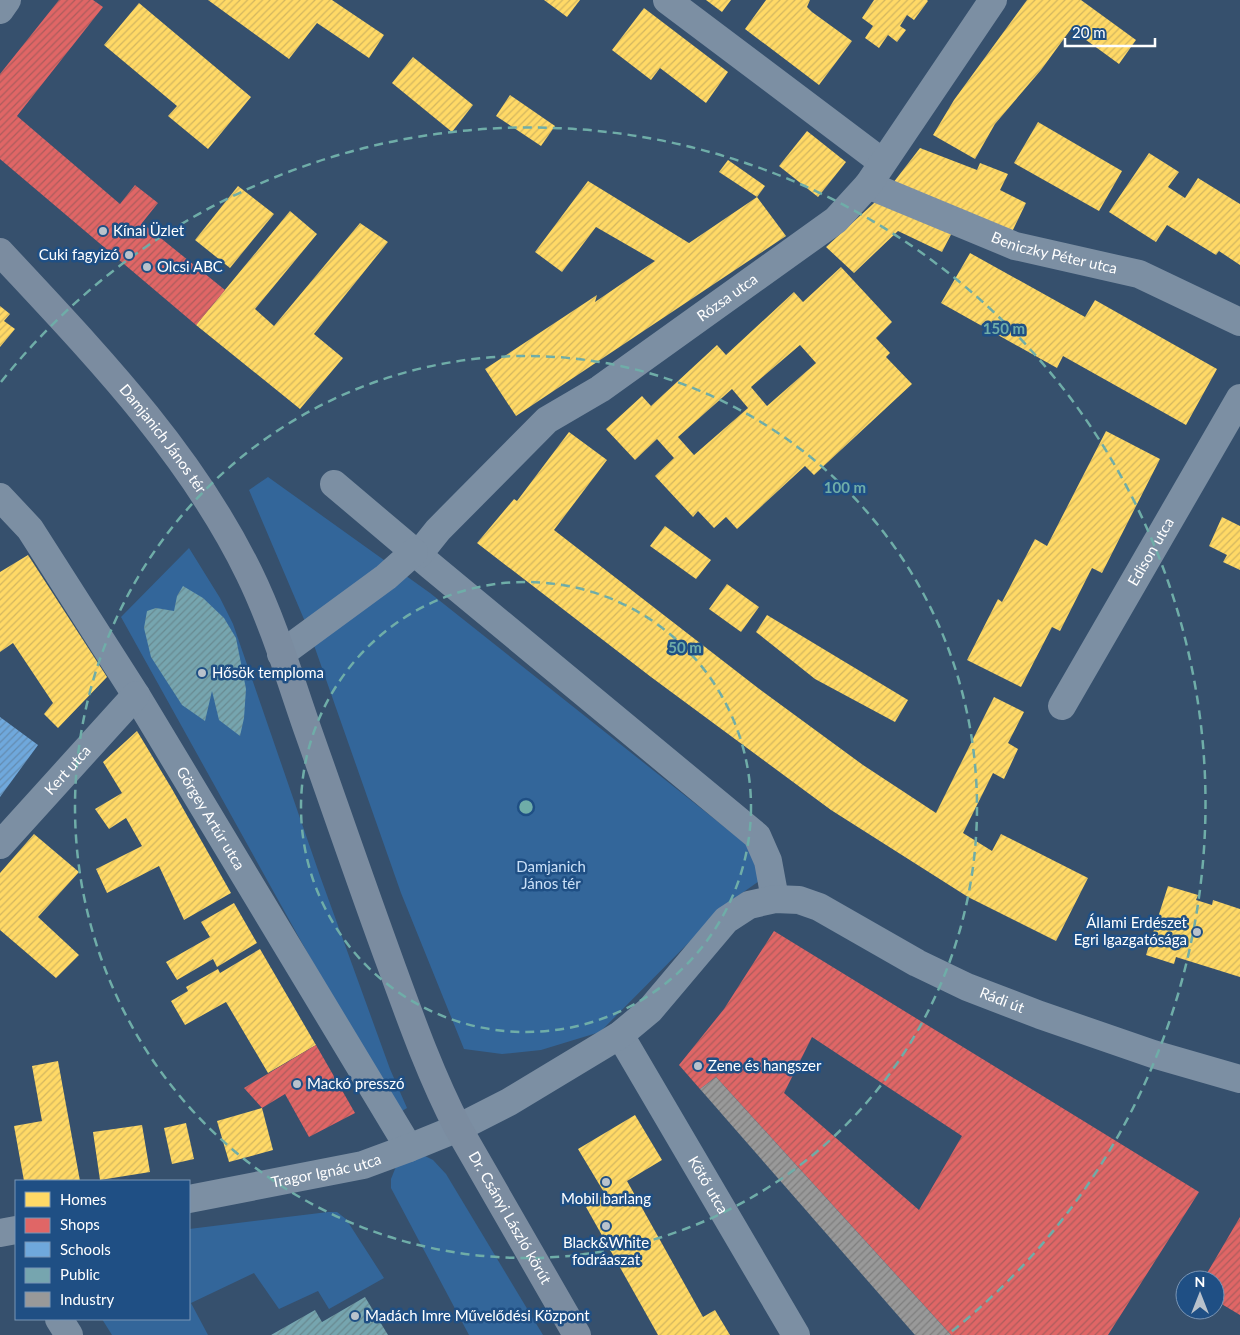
<svg xmlns="http://www.w3.org/2000/svg" width="1240" height="1335" font-family="Lato,sans-serif">
<defs>
<pattern id="homes-hatch" width="6" height="6" patternUnits="userSpaceOnUse" patternTransform="scale(1.25)"><rect width="6" height="6" fill="#ffd966"/><path d="M-1 1l2-2M0 6l6-6M5 7l2-2" fill="none" stroke="#d2b660"/></pattern>
<pattern id="shops-hatch" width="6" height="6" patternUnits="userSpaceOnUse" patternTransform="scale(1.25)"><rect width="6" height="6" fill="#e06666"/><path d="M-1 1l2-2M0 6l6-6M5 7l2-2" fill="none" stroke="#ac5d5d"/></pattern>
<pattern id="schools-hatch" width="6" height="6" patternUnits="userSpaceOnUse" patternTransform="scale(1.25)"><rect width="6" height="6" fill="#6fa8dc"/><path d="M-1 1l2-2M0 6l6-6M5 7l2-2" fill="none" stroke="#648cb1"/></pattern>
<pattern id="public-hatch" width="6" height="6" patternUnits="userSpaceOnUse" patternTransform="scale(1.25)"><rect width="6" height="6" fill="#76a5af"/><path d="M-1 1l2-2M0 6l6-6M5 7l2-2" fill="none" stroke="#698a91"/></pattern>
<pattern id="industry-hatch" width="6" height="6" patternUnits="userSpaceOnUse" patternTransform="scale(1.25)"><rect width="6" height="6" fill="#999"/><path d="M-1 1l2-2M0 6l6-6M5 7l2-2" fill="none" stroke="#7e7e7e"/></pattern>
</defs>
<rect width="100%" height="100%" fill="#36506d"/>
<g fill="#33669a">
<polygon points="268,477 430,593 746,844 762,879 728,903 600,1032 541,1050 502,1054 464,1049 401,893 309,631 249,490"/>
<polygon points="189,548 220,598 233,624 320,876 390,1069 407,1108 397,1114 121,617"/>
<polygon points="425,1156 433,1160 446,1174 543,1335 469,1335 391,1188 391,1179 397,1164"/>
<polygon points="328,1212 337,1212 346,1219 384,1278 329,1309 318,1291 279,1309 254,1273 191,1303 208,1335 112,1335 102,1319 189,1319 189,1229"/>
</g>
<g fill="url(#homes-hatch)" fill-rule="evenodd">
<polygon points="208,0 332,0 384,35 369,58 317,23 289,59"/>
<polygon points="544,0 580,0 567,17"/>
<polygon points="706,0 731,0 722,12"/>
<polygon points="766,0 810,0 807,7 812,12 852,41 819,85 745,29"/>
<polygon points="874,0 927,0 928,1 914,20 907,15 900,26 906,30 897,42 888,35 879,48 865,38 873,26 862,18"/>
<polygon points="1027,0 1081,0 1136,40 1119,64 1071,29 1041,70 995,124 975,159 933,135 954,100"/>
<polygon points="139,3 251,97 208,149 168,116 177,106 104,45"/>
<polygon points="644,8 728,72 706,103 660,68 651,80 612,50"/>
<polygon points="413,57 473,105 452,132 392,83"/>
<polygon points="510,95 555,126 541,146 496,116"/>
<polygon points="1038,122 1122,171 1099,211 1014,163"/>
<polygon points="807,131 846,162 818,197 779,166"/>
<polygon points="920,148 977,170 980,163 1008,174 1000,190 1026,203 1011,234 893,183"/>
<polygon points="1149,153 1179,172 1168,187 1185,198 1198,178 1240,204 1240,265 1219,251 1216,255 1167,225 1156,242 1109,212"/>
<polygon points="728,160 765,186 757,197 719,172"/>
<polygon points="588,181 689,243 757,197 786,236 516,416 485,369 597,295 595,302 655,261 596,227 562,272 535,252"/>
<polygon points="238,186 274,214 230,268 195,240"/>
<polygon points="885,193 957,223 942,252 898,231 854,273 826,247"/>
<polygon points="290,211 317,234 255,309 274,326 360,223 388,242 314,334 343,358 300,409 196,325"/>
<polygon points="970,253 1085,317 1095,300 1217,369 1186,425 1063,356 1057,368 941,303"/>
<path d="M 841,267 L 892,322 L 876,338 L 890,353 L 886,357 L 912,384 L 814,475 L 805,466 L 737,529 L 726,517 L 714,528 L 698,511 L 693,517 L 655,476 L 674,458 L 657,439 L 635,460 L 606,429 L 642,396 L 651,406 L 717,345 L 726,355 L 794,292 L 803,302 ZM 800,345 L 816,363 L 767,406 L 751,387 ZM 732,389 L 748,408 L 694,455 L 678,437 Z"/>
<polygon points="0,306 10,314 4,321 15,329 0,347"/>
<polygon points="1106,431 1160,459 1102,573 1092,568 1060,631 1052,627 1021,687 967,660 998,599 1002,602 1035,539 1047,546"/>
<polygon points="569,432 607,460 554,530 758,688 863,765 936,813 994,697 1024,712 1008,743 1018,749 1004,779 993,773 963,833 992,851 1001,834 1088,878 1056,941 968,897 831,810 651,677 477,543 514,499 517,501"/>
<polygon points="1222,517 1240,526 1240,570 1223,562 1227,555 1209,546"/>
<polygon points="665,526 711,560 696,579 650,546"/>
<polygon points="28,555 107,677 58,728 44,714 53,703 13,643 0,652 0,572"/>
<polygon points="727,584 759,607 741,632 709,609"/>
<polygon points="767,615 908,700 895,722 815,679 756,632"/>
<polygon points="137,731 172,789 231,893 184,920 159,866 107,893 96,869 142,846 126,818 109,829 95,809 122,793 103,762"/>
<polygon points="34,834 79,872 38,917 79,955 56,978 0,930 0,873"/>
<polygon points="1168,886 1198,895 1196,900 1212,905 1213,900 1240,909 1240,977 1176,957 1174,964 1146,955"/>
<polygon points="234,903 257,943 217,967 213,959 177,980 166,962 210,937 201,922"/>
<polygon points="260,949 316,1045 268,1073 226,1002 185,1025 171,1001 188,991 186,987 218,969 220,973"/>
<polygon points="58,1061 80,1181 24,1181 14,1126 42,1121 32,1066"/>
<polygon points="262,1108 273,1150 229,1162 217,1121"/>
<polygon points="635,1115 662,1160 627,1181 703,1317 715,1310 730,1335 658,1335 586,1207 605,1194 578,1149"/>
<polygon points="186,1123 194,1159 172,1164 164,1128"/>
<polygon points="142,1125 150,1172 100,1180 93,1132"/>
</g>
<g fill="url(#shops-hatch)" fill-rule="evenodd">
<polygon points="59,0 93,0 103,7 17,116 120,204 135,185 158,203 142,223 225,290 196,325 0,159 0,74"/>
<path d="M 774,931 L 1199,1192 L 1108,1335 L 951,1335 L 716,1077 L 700,1089 L 679,1065 L 724,1009 ZM 812,1037 L 962,1136 L 919,1210 L 784,1093 Z"/>
<polygon points="316,1045 355,1113 309,1137 285,1094 262,1108 244,1088"/>
<polygon points="1240,1217 1240,1315 1215,1300 1215,1280 1203,1280"/>
</g>
<polygon fill="url(#schools-hatch)" points="0,717 38,745 0,797"/>
<g fill="url(#public-hatch)">
<polygon points="183,586 203,598 224,618 236,638 246,689 244,718 240,736 219,720 212,691 205,721 182,705 151,657 144,628 147,611 156,608 174,611 177,596"/>
<polygon points="365,1297 388,1335 271,1335 315,1310 322,1322"/>
</g>
<polygon fill="url(#industry-hatch)" points="716,1077 951,1335 915,1335 700,1089"/>
<g fill="none" stroke-linecap="round" stroke-linejoin="round">
<g stroke="#7c8fa3" stroke-width="28">
<polyline points="667,0 882,162"/>
<polyline points="0,10 7,0"/>
<path id="s1" d="M 868,185 L 1015,246 L 1139,274 L 1240,322"/>
<polyline points="334,484 431,566 757,836 768,861 775,899"/>
<path id="s2" d="M 0,497 L 30,529 L 136,695 L 409,1148"/>
<path id="s3" d="M 418,555 L 438,530 L 547,420 L 600,389 L 836,220 L 868,185 L 993,0"/>
<polyline points="281,654 386,577 414,552"/>
<path id="s4" d="M 1062,706 L 1240,398"/>
<path id="s5" d="M 0,845 L 136,695"/>
<path id="s6" d="M 620,1035 L 796,1335"/>
<path id="s7" d="M 189,1199 L 363,1165 L 409,1148 L 458,1128 L 509,1102 L 620,1035 L 650,1010 L 726,920 L 749,905 L 775,899 L 799,900 L 819,907 L 917,963 L 967,987 L 1040,1015 L 1153,1054 L 1240,1079"/>
<polyline points="0,1233 16,1230"/>
<polyline points="59,1319 69,1335"/>
</g>
<path stroke="#7b8ca0" stroke-width="28" id="s8" d="M 0,252 C 92,351 189,450 249,573 C 273,622 289,676 307,728 C 335,807 362,886 391,965 C 411,1020 431,1076 458,1128 L 577,1335"/>
</g>
<g fill="none" stroke="#6fada8" stroke-width="2.5" stroke-dasharray="9 6">
<circle cx="526" cy="807" r="225"/>
<circle cx="526" cy="807" r="451"/>
<path d="M1 382A676 676 0 1 1 951 1332"/>
</g>
<g fill="#b9c2cc" stroke="#1f4f84" stroke-width="2">
<circle cx="103" cy="231" r="5"/>
<circle cx="129" cy="255" r="5"/>
<circle cx="147" cy="267" r="5"/>
<circle cx="202" cy="673" r="5"/>
<circle cx="1197" cy="932" r="5"/>
<circle cx="698" cy="1066" r="5"/>
<circle cx="297" cy="1084" r="5"/>
<circle cx="606" cy="1182" r="5"/>
<circle cx="606" cy="1226" r="5"/>
<circle cx="355" cy="1316" r="5"/>
</g>
<g text-anchor="middle" stroke-width="5" stroke-linejoin="round" paint-order="stroke">
<g font-size="15" fill="#fff" stroke="#1f4f84" text-anchor="start">
<text x="113" y="236">Kínai Üzlet</text>
<text x="119" y="260" text-anchor="end">Cuki fagyizó</text>
<text x="157" y="272">Olcsi ABC</text>
<text x="212" y="678">Hősök temploma</text>
<text x="1187" y="928" text-anchor="end">Állami Erdészet<tspan x="1187" dy="17">Egri Igazgatósága</tspan></text>
<text x="708" y="1071">Zene és hangszer</text>
<text x="307" y="1089">Mackó presszó</text>
<text x="606" y="1204" text-anchor="middle">Mobil barlang</text>
<text x="606" y="1248" text-anchor="middle">Black&amp;White<tspan x="606" dy="17">fodráaszat</tspan></text>
<text x="365" y="1321">Madách Imre Művelődési Központ</text>
</g>
<g font-size="15" fill="#fff" stroke="#1f4f84">
<text dy="5" stroke="none"><textPath href="#s1" startOffset="199">Beniczky Péter utca</textPath></text>
<text dy="5" stroke="none"><textPath href="#s3" startOffset="405">Rózsa utca</textPath></text>
<text dy="5" stroke="none"><textPath href="#s8" startOffset="248">Damjanich János tér</textPath></text>
<text dy="5" stroke="none"><textPath href="#s4" startOffset="178">Edison utca</textPath></text>
<text dy="5" stroke="none"><textPath href="#s5" startOffset="101">Kert utca</textPath></text>
<text dy="5" stroke="none"><textPath href="#s2" startOffset="385">Görgey Artúr utca</textPath></text>
<text dy="5" stroke="none"><textPath href="#s7" startOffset="928">Rádi út</textPath></text>
<text dy="5" stroke="none"><textPath href="#s7" startOffset="140">Tragor Ignác utca</textPath></text>
<text dy="5" stroke="none"><textPath href="#s6" startOffset="174">Kötő utca</textPath></text>
<text dy="5" stroke="none"><textPath href="#s8" startOffset="1105">Dr. Csányi László körút</textPath></text>
</g>
<g font-size="15" fill="#cae0f7" stroke="#1f4f84">
<text x="551" y="872">Damjanich<tspan x="551" dy="17">János tér</tspan></text>
</g>
</g>
<circle cx="526" cy="807" r="8" fill="#6fada8" stroke="#1f4f84" stroke-width="2.5"/>
<g font-size="15" text-anchor="middle" font-weight="bold" fill="#6fada8" stroke="#1f4f84" stroke-width="5" stroke-linejoin="round" paint-order="stroke">
<text x="1004" y="334">150 m</text>
<text x="845" y="493">100 m</text>
<text x="685" y="653">50 m</text>
</g>
<rect x="15" y="1180" width="175" height="140" fill="#1f4f84" stroke="#7995b5"/>
<rect x="25" y="1192" width="25" height="15" fill="#ffd966" stroke="#7995b5"/>
<text x="60" y="1205" font-size="15" fill="#ffffff">Homes</text>
<rect x="25" y="1218" width="25" height="15" fill="#e06666" stroke="#7995b5"/>
<text x="60" y="1230" font-size="15" fill="#ffffff">Shops</text>
<rect x="25" y="1242" width="25" height="15" fill="#6fa8dc" stroke="#7995b5"/>
<text x="60" y="1255" font-size="15" fill="#ffffff">Schools</text>
<rect x="25" y="1268" width="25" height="15" fill="#76a5af" stroke="#7995b5"/>
<text x="60" y="1280" font-size="15" fill="#ffffff">Public</text>
<rect x="25" y="1292" width="25" height="15" fill="#999999" stroke="#7995b5"/>
<text x="60" y="1305" font-size="15" fill="#ffffff">Industry</text>
<g transform="translate(1200 1295)"><circle r="24" fill="#1f4f84" stroke="#7995b5"/>
<path d="M0-4L9 19L0 12L-9 19Z" fill="#b9c2cc"/>
<text y="-8" font-size="14" font-weight="bold" text-anchor="middle" fill="#ffffff">N</text>
</g>
<path d="M1065 38v8h90v-8" fill="none" stroke="#ffffff" stroke-width="2.5"/>
<text x="1072" y="38" font-size="15" fill="#ffffff" stroke="#1f4f84" stroke-width="4" paint-order="stroke">20 m</text>
</svg>
